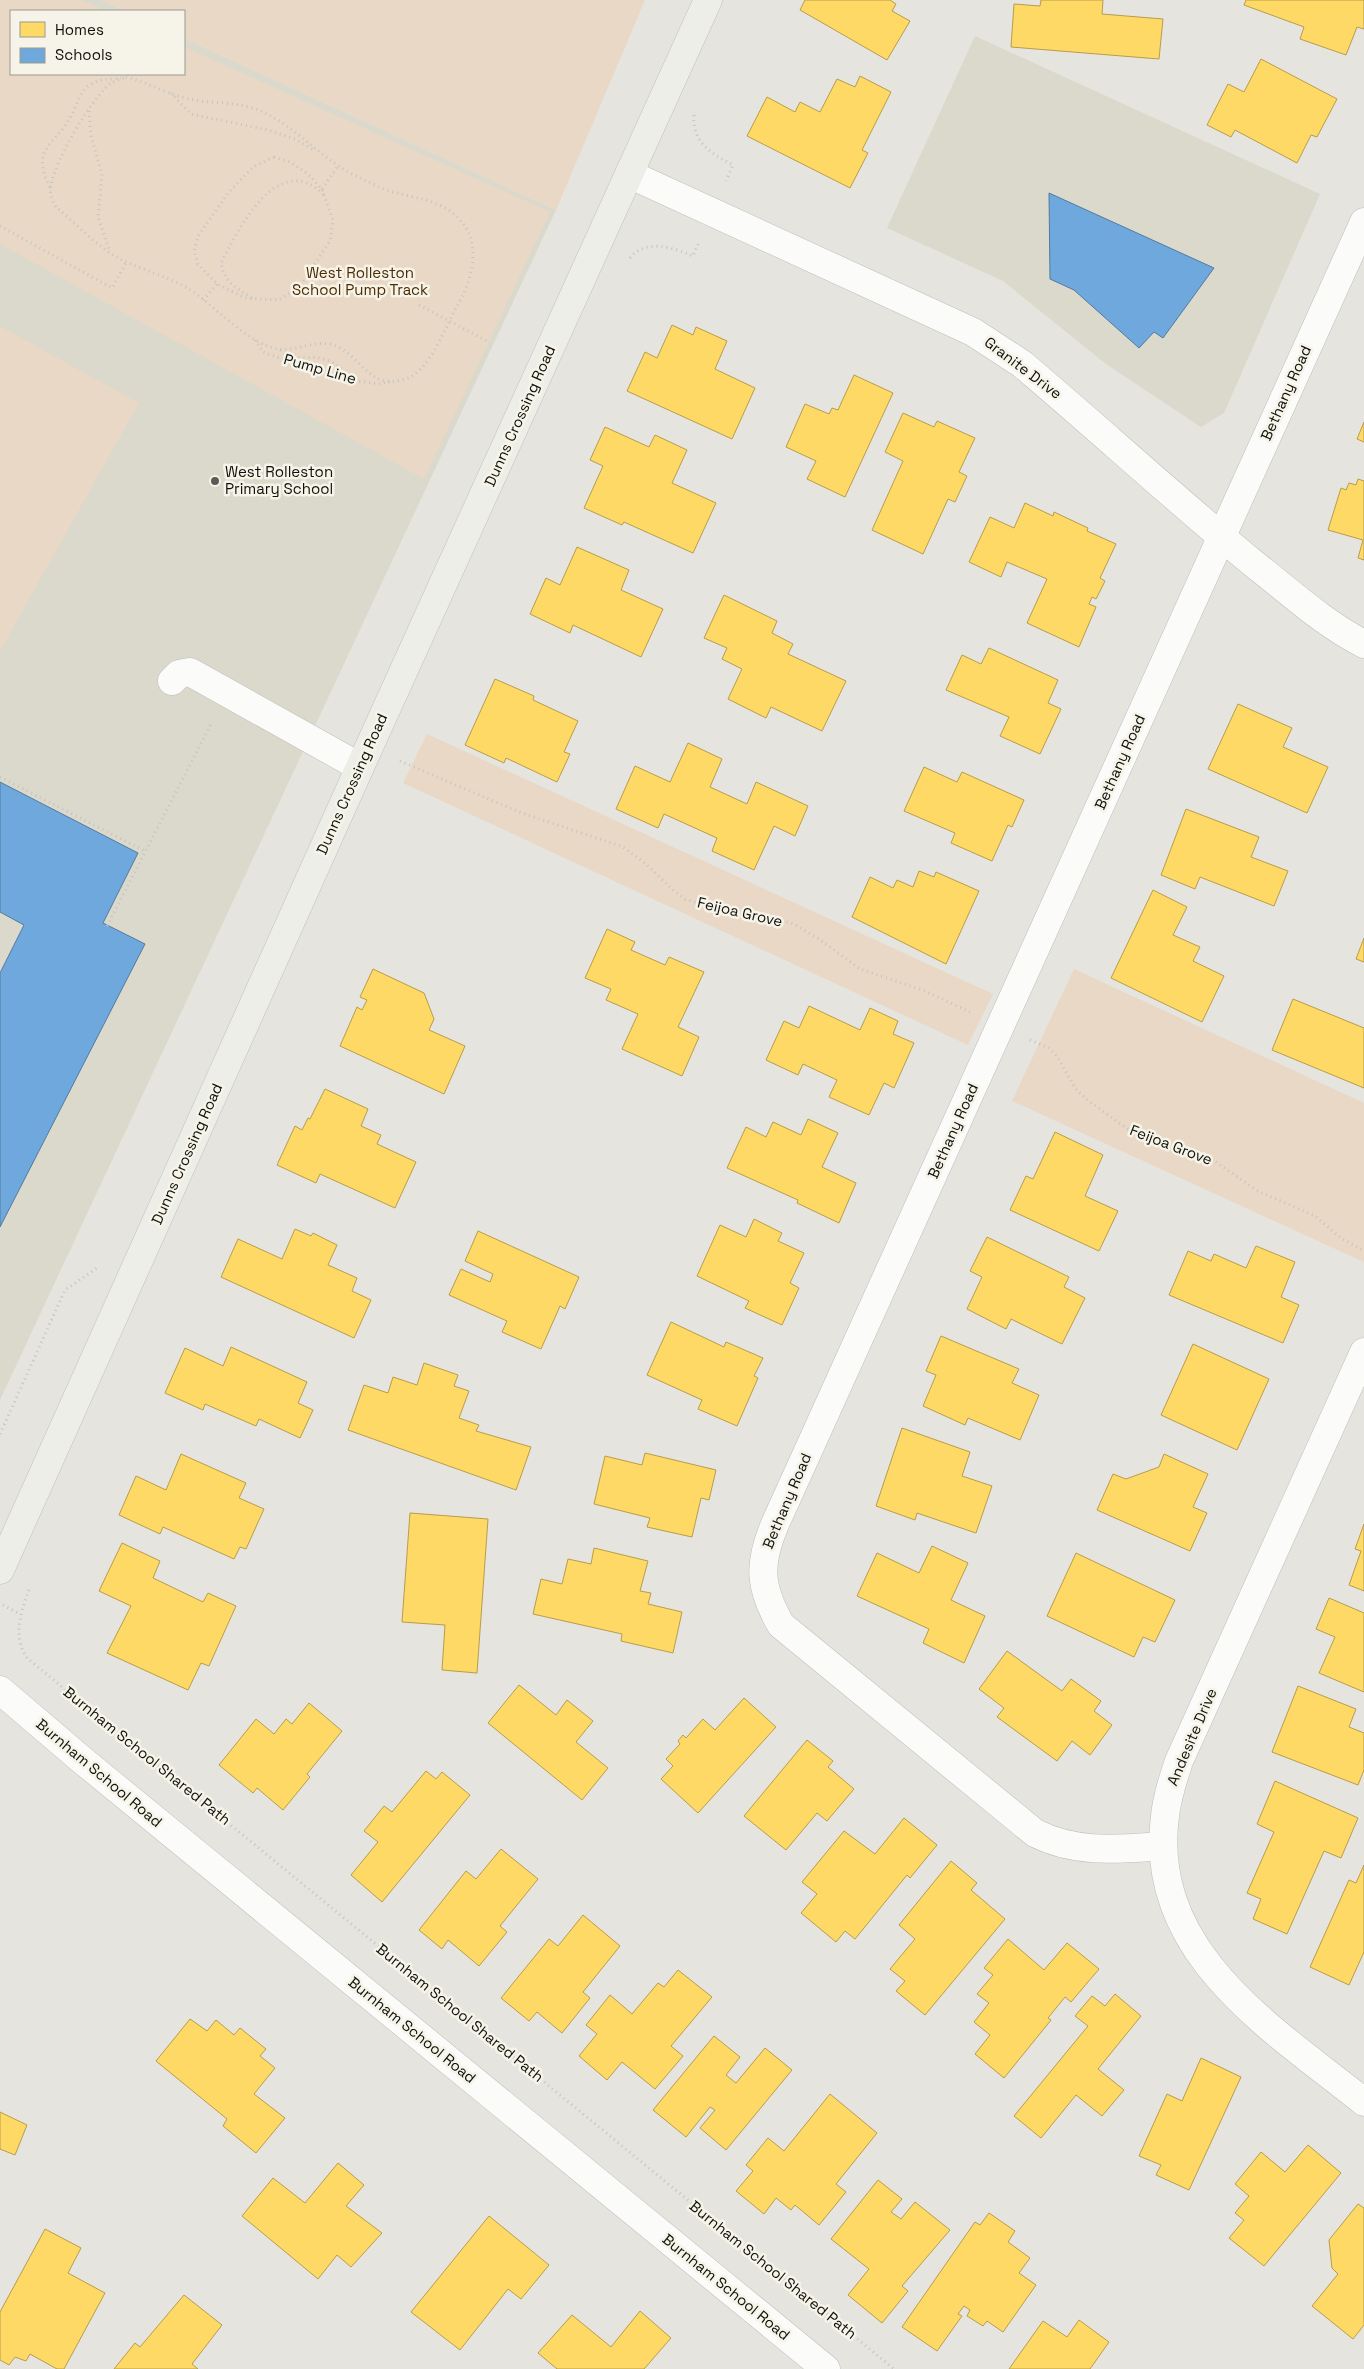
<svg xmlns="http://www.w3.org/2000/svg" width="1364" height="2369" font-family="'Space Grotesk',sans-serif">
<rect width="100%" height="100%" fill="#e5e4de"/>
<g fill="#dbd9cc">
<polygon points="0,0 101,0 126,11 11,11 11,74 184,74 184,38 556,210 0,1400"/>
<polygon points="975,36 1320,194 1224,413 1201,427 1106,364 1003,281 887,228"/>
</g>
<g fill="#e9d8c6">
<polygon points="0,0 81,0 105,11 11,11 11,74 184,74 184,47 550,212 424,479 0,244"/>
<polygon points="101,0 645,0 556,210 184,38 184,11 126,11"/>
<polygon points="0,326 139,403 0,651"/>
<polygon points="427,734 993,994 968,1045 403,783"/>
<polygon points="1074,969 1364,1103 1364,1262 1012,1101"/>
</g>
<g fill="#ffd966" stroke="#b79d4b">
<polygon points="805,0 890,0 896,4 892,11 910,21 887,60 800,10"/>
<polygon points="1041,0 1103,0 1102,14 1163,19 1159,59 1011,47 1014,4 1040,6"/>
<polygon points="1246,0 1364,0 1364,29 1357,27 1346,55 1300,39 1304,27 1244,5"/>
<polygon points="1261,59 1337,99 1317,137 1311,135 1297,163 1235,130 1231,137 1207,125 1228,84 1244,92"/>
<polygon points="860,76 891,92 862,150 868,153 850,188 747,136 767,97 795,112 800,102 820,112 837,79 855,87"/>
<polygon points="672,325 693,335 696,327 727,341 715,369 755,388 732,439 627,391 645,352 657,358"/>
<polygon points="854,375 893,393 845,497 807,479 816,461 786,447 805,404 829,414 832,408 838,410"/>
<polygon points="903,413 934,427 937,421 975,438 959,472 967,476 955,502 948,499 923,554 872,530 903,461 885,452"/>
<polygon points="1364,422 1364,442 1357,439"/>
<polygon points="605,427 649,447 655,435 687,450 672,483 716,503 693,553 624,522 622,525 584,508 603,466 590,460"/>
<polygon points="1358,479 1364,481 1364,560 1358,558 1363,540 1328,530 1341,488 1346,490 1349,483 1356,485"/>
<polygon points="1025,503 1053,516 1054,512 1088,528 1087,531 1116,544 1100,578 1105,581 1096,599 1092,597 1089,604 1096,607 1079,647 1027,623 1047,579 1007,562 1001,577 969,562 990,517 1014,528"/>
<polygon points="577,547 629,570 621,590 663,609 641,657 573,625 570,633 530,614 546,578 560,585"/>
<polygon points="724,595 777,621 772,633 793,644 788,654 846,681 822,731 771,707 766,718 728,699 742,669 722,659 727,648 704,638"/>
<polygon points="989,648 1058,680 1048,703 1061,709 1040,754 1000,736 1009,717 946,690 962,655 981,664"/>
<polygon points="495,679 534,696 533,700 578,721 564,752 570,754 557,782 506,758 504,763 465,745"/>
<polygon points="1238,704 1292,728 1283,747 1328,767 1307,813 1208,769"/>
<polygon points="688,743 722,759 710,787 747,804 756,782 808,806 795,836 774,826 754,870 712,851 717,838 664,814 658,828 616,809 635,766 670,782"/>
<polygon points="924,767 957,782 962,772 1024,800 1012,827 1008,825 992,861 951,843 955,833 904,811"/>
<polygon points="1186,809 1259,837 1251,857 1288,871 1274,906 1200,877 1195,889 1161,875"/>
<polygon points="919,871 934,877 936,872 979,891 946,964 852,917 870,877 893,888 897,880 913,887"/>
<polygon points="1153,890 1187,907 1173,935 1200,947 1193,961 1224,976 1202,1022 1111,978"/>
<polygon points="607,929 635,942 631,950 665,965 669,957 704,972 678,1027 699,1037 682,1076 622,1049 638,1014 606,1000 611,989 585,978"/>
<polygon points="1364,938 1364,962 1356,959"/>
<polygon points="373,969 424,993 434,1019 429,1030 465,1046 444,1094 340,1046 357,1007 362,1010 367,1000 360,997"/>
<polygon points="1293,999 1364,1028 1364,1088 1272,1050"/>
<polygon points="809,1006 860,1030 870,1008 898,1021 893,1034 914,1043 894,1088 884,1083 869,1115 829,1097 837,1080 803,1064 798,1075 766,1060 784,1021 799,1028"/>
<polygon points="325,1089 368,1109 361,1126 381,1135 377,1144 416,1162 395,1208 320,1174 316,1183 277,1165 295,1126 302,1130 308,1118 310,1119"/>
<polygon points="808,1119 838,1133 822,1167 856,1183 839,1223 797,1203 798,1200 727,1168 746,1127 766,1137 773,1122 801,1135"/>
<polygon points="1055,1132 1103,1155 1085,1196 1118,1211 1099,1251 1010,1210 1026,1176 1033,1179"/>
<polygon points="754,1219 782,1233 778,1241 804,1253 790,1283 799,1288 782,1325 745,1308 749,1301 697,1276 720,1225 746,1237"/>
<polygon points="295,1229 311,1236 313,1233 337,1245 328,1265 357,1278 352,1291 371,1300 354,1338 221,1277 238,1239 282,1259"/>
<polygon points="478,1231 579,1277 565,1309 560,1306 541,1349 502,1332 507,1321 449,1295 461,1269 490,1282 493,1274 465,1261"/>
<polygon points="987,1237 1069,1277 1064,1287 1085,1298 1062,1344 1011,1319 1006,1329 967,1309 982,1277 970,1271"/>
<polygon points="1256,1246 1295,1262 1281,1297 1299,1305 1283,1343 1169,1295 1188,1251 1211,1261 1214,1254 1246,1268"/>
<polygon points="671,1322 724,1347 726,1342 763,1358 754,1376 758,1378 737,1426 698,1409 702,1400 647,1375"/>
<polygon points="941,1336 1019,1369 1012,1383 1039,1395 1020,1440 968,1418 965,1425 923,1406 936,1375 926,1371"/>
<polygon points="1193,1344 1269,1379 1237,1450 1161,1415"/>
<polygon points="231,1347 307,1382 298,1403 313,1410 300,1438 259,1419 256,1426 205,1404 203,1410 165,1393 185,1348 223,1366"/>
<polygon points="424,1363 458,1375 454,1386 469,1391 459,1418 479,1425 476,1431 531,1447 516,1490 348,1430 364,1385 388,1393 393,1377 417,1385"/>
<polygon points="902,1428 970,1452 962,1476 992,1486 976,1533 917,1513 915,1520 876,1506"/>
<polygon points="645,1453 716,1470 709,1500 701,1498 692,1537 647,1527 650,1518 594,1504 605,1456 642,1465"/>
<polygon points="181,1454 246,1483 239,1498 264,1509 246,1549 240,1547 234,1559 163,1527 160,1534 119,1515 136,1476 166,1490"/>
<polygon points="1164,1454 1208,1474 1193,1507 1207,1513 1190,1551 1097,1510 1113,1474 1126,1479 1159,1467"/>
<polygon points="410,1513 488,1519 477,1673 442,1670 445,1625 402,1622"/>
<polygon points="1364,1524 1364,1591 1349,1585 1361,1551 1355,1549"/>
<polygon points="122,1543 160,1561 153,1578 203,1602 208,1593 236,1606 209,1666 201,1663 188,1690 107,1653 131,1606 99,1591"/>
<polygon points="932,1546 968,1563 951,1600 985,1616 964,1663 923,1643 929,1629 857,1596 877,1553 919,1573"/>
<polygon points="594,1548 648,1561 640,1591 651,1593 648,1604 682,1612 673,1653 621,1641 622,1634 533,1614 541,1579 562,1584 568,1559 591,1564"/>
<polygon points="1076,1553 1175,1600 1155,1642 1143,1637 1134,1657 1047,1616"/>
<polygon points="1329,1598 1364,1613 1364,1692 1319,1673 1335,1637 1316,1629"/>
<polygon points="1007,1651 1062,1691 1071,1679 1101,1701 1094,1711 1112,1725 1090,1755 1072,1741 1057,1761 997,1717 1004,1708 979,1689"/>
<polygon points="519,1685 556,1715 567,1700 593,1721 576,1742 608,1768 582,1800 488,1723"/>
<polygon points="1298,1686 1356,1709 1349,1727 1364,1733 1364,1770 1358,1785 1272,1752"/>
<polygon points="744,1698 776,1727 698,1813 661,1779 673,1766 666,1759 680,1744 678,1741 683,1735 686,1738 703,1719 715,1730"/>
<polygon points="309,1703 342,1731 307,1774 310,1777 283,1810 257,1788 253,1793 219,1765 256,1719 274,1734 286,1719 292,1724"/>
<polygon points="807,1740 833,1761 828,1767 854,1789 827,1821 817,1813 786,1850 744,1816"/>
<polygon points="426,1771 436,1779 442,1772 470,1795 382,1902 351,1875 378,1842 364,1831 384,1806 392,1812"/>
<polygon points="1275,1781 1358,1818 1341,1858 1324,1851 1287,1934 1253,1919 1261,1899 1247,1893 1274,1832 1257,1824"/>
<polygon points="904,1818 937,1845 910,1878 907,1875 855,1939 845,1931 836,1942 801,1913 817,1894 802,1882 844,1831 875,1854"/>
<polygon points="501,1849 538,1879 500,1926 507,1932 479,1966 448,1940 442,1949 419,1930 466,1871 476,1879"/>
<polygon points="951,1861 977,1883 971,1890 1005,1919 925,2015 896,1991 905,1981 890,1969 915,1939 899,1925"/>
<polygon points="1364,1865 1364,1952 1349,1985 1310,1967 1349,1880 1356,1883"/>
<polygon points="583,1915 620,1946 583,1992 590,1998 562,2033 537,2012 529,2021 501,1998 549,1939 558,1946"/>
<polygon points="1008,1939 1044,1970 1067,1943 1099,1969 1071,2002 1065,1997 1048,2018 1051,2020 1004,2078 975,2054 990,2035 974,2022 989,2003 977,1994 993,1975 984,1968"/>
<polygon points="678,1970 712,1997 671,2046 683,2056 655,2089 622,2062 607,2080 579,2056 597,2034 586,2025 610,1995 632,2014 658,1983 664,1987"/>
<polygon points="1115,1994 1141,2016 1098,2069 1124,2090 1102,2116 1076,2095 1041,2138 1014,2116 1088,2026 1075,2016 1092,1996 1105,2006"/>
<polygon points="190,2019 207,2031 216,2020 234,2035 240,2028 266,2049 260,2056 275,2068 254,2094 285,2118 256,2153 223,2126 227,2119 156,2061"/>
<polygon points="714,2036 740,2057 726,2075 736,2083 765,2048 792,2070 726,2150 700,2128 715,2110 710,2107 686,2137 653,2110"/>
<polygon points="1201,2058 1241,2077 1189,2190 1156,2175 1161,2165 1139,2156 1167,2094 1182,2101"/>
<polygon points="830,2094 877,2133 836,2184 846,2192 819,2225 795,2205 791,2210 776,2198 764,2214 736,2191 753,2171 746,2165 768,2138 784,2151"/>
<polygon points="0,2112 27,2125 15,2155 0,2149"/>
<polygon points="1308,2145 1341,2173 1264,2266 1229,2238 1244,2220 1235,2213 1249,2196 1235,2184 1261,2152 1285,2172"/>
<polygon points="338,2163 364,2185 346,2206 382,2233 351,2267 337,2255 318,2279 242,2216 273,2178 305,2203"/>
<polygon points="878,2180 902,2199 891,2212 901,2219 915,2202 950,2230 902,2286 908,2291 882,2323 848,2295 869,2269 831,2239"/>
<polygon points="1358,2204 1364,2208 1364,2325 1353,2339 1312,2306 1338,2274 1332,2268 1329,2240"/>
<polygon points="989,2213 1015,2231 1008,2242 1030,2258 1019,2273 1036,2285 1003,2332 987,2321 983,2326 967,2316 970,2310 964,2306 958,2314 962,2316 937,2351 902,2327 975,2222 980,2225"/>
<polygon points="489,2216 549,2265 521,2299 508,2289 460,2350 411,2312"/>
<polygon points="45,2229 81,2248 68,2273 105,2293 64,2369 57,2369 30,2354 26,2361 15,2357 9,2365 0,2360 0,2312"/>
<polygon points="184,2295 222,2325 192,2364 198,2369 114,2369 135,2343 140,2347"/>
<polygon points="640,2311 671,2338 644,2369 557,2369 538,2353 572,2315 611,2347"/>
<polygon points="1079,2320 1109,2342 1090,2369 1009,2369 1043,2321 1067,2337"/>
</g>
<g fill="#6fa8dc" stroke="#527a9e">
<polygon points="1049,193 1214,268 1163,338 1154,332 1139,348 1074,290 1050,279"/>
<polygon points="0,782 138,853 103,923 145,944 0,1227 0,973 24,925 0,912"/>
</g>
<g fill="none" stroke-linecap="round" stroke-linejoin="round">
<g stroke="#bebeb9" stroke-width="29">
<g id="minor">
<path d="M 629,174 L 973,332 L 1022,364 C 1100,430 1175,499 1254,564 C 1290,592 1323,623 1364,644"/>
<polyline points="172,681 179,674 190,672 360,767"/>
<path d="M 1364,1352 L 1179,1761 C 1173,1779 1167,1797 1165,1816 C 1147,1953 1272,2028 1364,2102"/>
<polyline points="0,1690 82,1760 826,2369"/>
<path d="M 1163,1846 C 1119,1849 1076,1854 1035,1833 L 781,1625 C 759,1587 758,1564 775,1524 L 1364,222"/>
</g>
</g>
<g stroke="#c1c1be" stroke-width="29">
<polyline id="major" points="0,1570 360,767 708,0"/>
</g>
<g stroke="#c4c4c1" stroke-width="3" stroke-dasharray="1 4" stroke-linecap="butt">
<path d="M 126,77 C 146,82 165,93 185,98 C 212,105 239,100 265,113 C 300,130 324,162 360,178 C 369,182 378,187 387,190 C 413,199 441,198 461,221 C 482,245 472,281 457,306 C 445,327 430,372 405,379 C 371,390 364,361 340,348 C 320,336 298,352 278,349 C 252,345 220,312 199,296 C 176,278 146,272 120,259 C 99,248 75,223 56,207 C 52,200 49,194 51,186 C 54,162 92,97 111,83 C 115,81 121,79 126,77 Z"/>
<polyline points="171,93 191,114 268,130 295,139 314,150"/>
<polyline points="89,111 91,136 102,174 98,217 109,249"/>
<path d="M 694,115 C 692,143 712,154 733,165 L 726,181"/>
<polygon points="274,157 290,162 308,174 322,189 333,221 330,241 300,286 279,300 245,298 217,284 198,264 194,251 198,236 228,193 253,167"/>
<path d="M 50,187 C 29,148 57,144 71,116 C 77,106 79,91 91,84 C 100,79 111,79 121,78"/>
<polyline points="322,189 338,166"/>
<polyline points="0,226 112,288 127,261"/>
<path d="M 630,258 C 646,238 674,248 693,256 L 698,244"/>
<path d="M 252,298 C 235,287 225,283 221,263 C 239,228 278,149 324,195"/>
<polyline points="203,300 217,284"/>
<polyline points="419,305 489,342"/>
<polyline points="255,340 263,352 282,359 359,381 378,384 390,382"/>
<polyline points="280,350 300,358 316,357 330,361 357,379"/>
<polyline points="400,761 519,812 623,847 645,863 673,890 685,899 717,909 762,914 796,925 819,939 860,969 925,991 970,1012"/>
<polyline points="0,777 145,851"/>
<polyline points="107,926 212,722"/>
<polyline points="1030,1040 1049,1048 1057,1056 1075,1088 1086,1099 1129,1130 1159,1143 1194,1152 1216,1162 1258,1191 1315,1216 1341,1238 1364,1251"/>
<polyline points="0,1434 65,1290 97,1268"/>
<path d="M 29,1590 C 21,1612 12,1636 27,1658 L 894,2369"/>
<polyline points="3,1605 20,1614"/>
</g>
<use href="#minor" stroke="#fbfbfa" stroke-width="28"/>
<use href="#major" stroke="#edeee8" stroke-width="28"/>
</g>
<circle fill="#5b5a56" stroke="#f6f4e8" stroke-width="2" cx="215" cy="481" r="5"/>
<g text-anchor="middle" stroke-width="5" stroke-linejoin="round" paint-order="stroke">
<g font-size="15" fill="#4e2b02" stroke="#f6f4e8">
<text x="360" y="278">West Rolleston<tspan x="360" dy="17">School Pump Track</tspan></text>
</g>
<g font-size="15" fill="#10100c" stroke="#f6f4e8">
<text transform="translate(1023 368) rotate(37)" y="5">Granite Drive</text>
<text transform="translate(320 369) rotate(16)" y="5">Pump Line</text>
<text transform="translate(1286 393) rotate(-66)" y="5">Bethany Road</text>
<text transform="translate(520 416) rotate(-66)" y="5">Dunns Crossing Road</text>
<text transform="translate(1120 762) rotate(-66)" y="5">Bethany Road</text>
<text transform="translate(352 784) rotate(-66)" y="5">Dunns Crossing Road</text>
<text transform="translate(740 912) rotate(13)" y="5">Feijoa Grove</text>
<text transform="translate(953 1131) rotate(-66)" y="5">Bethany Road</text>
<text transform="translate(1171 1145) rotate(21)" y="5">Feijoa Grove</text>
<text transform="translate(187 1154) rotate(-66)" y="5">Dunns Crossing Road</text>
<text transform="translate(787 1501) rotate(-67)" y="5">Bethany Road</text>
<text transform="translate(1192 1737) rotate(-67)" y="5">Andesite Drive</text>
<text transform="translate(147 1756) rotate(39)" y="5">Burnham School Shared Path</text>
<text transform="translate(99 1773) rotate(40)" y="5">Burnham School Road</text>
<text transform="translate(460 2013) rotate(39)" y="5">Burnham School Shared Path</text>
<text transform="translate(412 2030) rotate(39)" y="5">Burnham School Road</text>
<text transform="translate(773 2270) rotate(39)" y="5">Burnham School Shared Path</text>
<text transform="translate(726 2287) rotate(39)" y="5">Burnham School Road</text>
</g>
<g font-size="15" fill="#10100c" stroke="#f6f4e8" text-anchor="start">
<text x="225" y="477">West Rolleston<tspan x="225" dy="17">Primary School</tspan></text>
</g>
</g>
<rect x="10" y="10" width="175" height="65" fill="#f6f4e8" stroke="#9a9990"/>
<rect x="20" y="22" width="25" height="15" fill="#ffd966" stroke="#9a9990"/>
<text x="55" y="35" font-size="15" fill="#10100c">Homes</text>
<rect x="20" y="48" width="25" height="15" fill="#6fa8dc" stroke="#9a9990"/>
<text x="55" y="60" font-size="15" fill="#10100c">Schools</text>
</svg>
